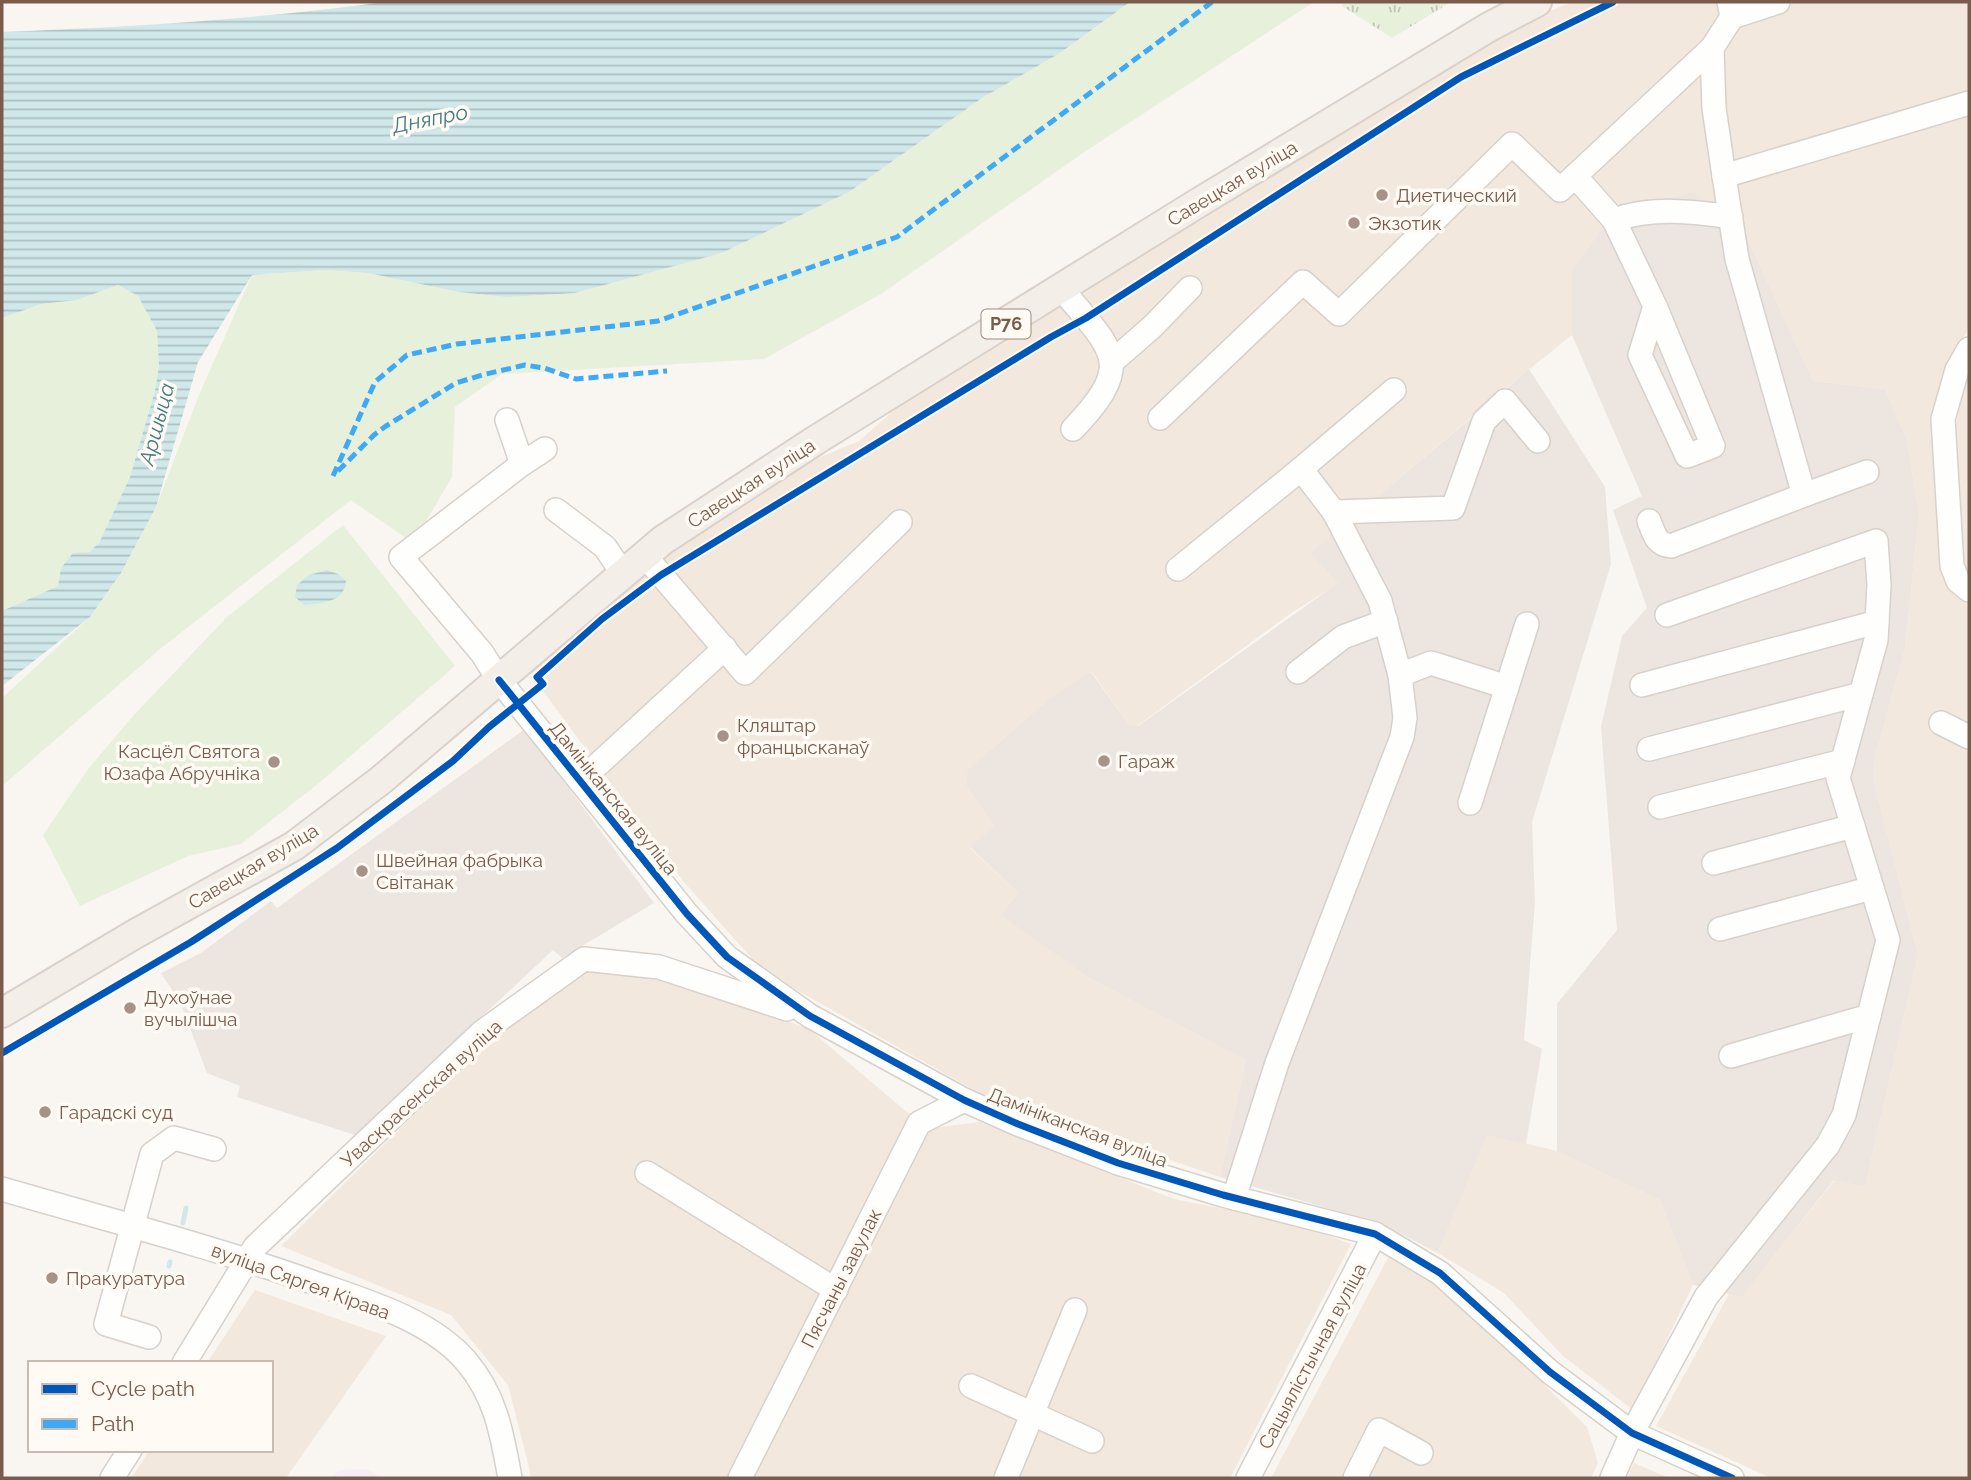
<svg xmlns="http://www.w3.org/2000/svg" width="1971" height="1480" font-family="Raleway,sans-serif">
<defs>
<pattern id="grass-tufts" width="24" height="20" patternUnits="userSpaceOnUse" patternTransform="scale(1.75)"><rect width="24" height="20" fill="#e7f0db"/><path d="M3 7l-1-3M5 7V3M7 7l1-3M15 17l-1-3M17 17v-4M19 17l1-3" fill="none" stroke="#c0c6b4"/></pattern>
<pattern id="water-rules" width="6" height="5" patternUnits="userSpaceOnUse" patternTransform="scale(1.75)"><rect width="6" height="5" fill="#d0e8ea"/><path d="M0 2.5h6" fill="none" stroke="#aebfc0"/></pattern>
</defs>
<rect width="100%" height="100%" fill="#f9f5f0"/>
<g fill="#f2e8de">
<polygon points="1571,2 1969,2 1969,329 1954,351 1933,418 1969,599 1969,729 1935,714 1929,724 1969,745 1969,1478 1771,1478 1656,1426 1729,1294 1741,1296 1835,1180 1865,1187 1918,955 1874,782 1875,757 1905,649 1919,513 1907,440 1885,389 1813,381 1747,237 1572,271 1572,335 1497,395 1312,553 1339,583 1291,613 1137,726 1128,724 1092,672 966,785 994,826 970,848 1018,893 1002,914 1091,979 1246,1060 1220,1177 990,1099 763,971 683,881 530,673 667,551 790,470 859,441 909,397 1524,22"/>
<polygon points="1969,371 1969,574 1960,563 1955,431 1963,384"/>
<polygon points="588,966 658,975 809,1029 915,1119 729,1478 530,1478 530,1471 508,1385 451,1315 281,1246 484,1046"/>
<polygon points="980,1122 1174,1199 1294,1223 1351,1244 1230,1478 1012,1478 1083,1305 1072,1299 996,1478 746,1478 926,1129"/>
<polygon points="1487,1134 1557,1151 1660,1200 1693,1285 1633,1410 1563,1356 1504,1293 1438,1253"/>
<polygon points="1390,1254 1439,1281 1587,1427 1598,1463 1591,1478 1271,1478"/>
<polygon points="255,1290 386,1336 286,1478 131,1478 150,1450 271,1450 271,1363 207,1363"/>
<polygon points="1634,1463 1669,1478 1627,1478"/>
</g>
<g fill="#ede5e0">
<polygon points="1694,192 1747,237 1813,381 1885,389 1907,440 1919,513 1905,649 1875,757 1874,782 1918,955 1865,1187 1834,1180 1741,1297 1693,1285 1660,1200 1557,1151 1557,1004 1617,930 1601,727 1622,636 1647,608 1613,510 1642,496 1572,335 1572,271 1611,217"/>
<polygon points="1529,369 1605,487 1611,564 1532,822 1535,902 1524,1040 1542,1049 1526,1144 1487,1135 1438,1253 1382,1224 1220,1177 1246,1060 1091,979 1001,915 1018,893 970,847 994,826 966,785 967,771 1051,698 1091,672 1128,724 1138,726 1338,583 1311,553"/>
<polygon points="525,729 654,903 562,958 553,950 355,1135 237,1097 240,1086 207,1073 180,1002 161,973 201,953 271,901 277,908"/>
</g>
<polygon fill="#f6eef6" points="367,1469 381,1478 330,1478 341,1470"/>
<polygon fill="url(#grass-tufts)" points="1342,2 1451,2 1392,38 1342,6"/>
<g fill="#e7f0db">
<polygon points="1130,2 1314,2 1083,153 881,294 764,359 502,374 455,407 452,477 413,543 351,500 160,649 2,786 2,698 90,617 121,573 156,507 199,395 252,275 325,270 368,273 459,292 506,297 575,293 722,253 849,192 982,98 1060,53"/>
<polygon points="118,285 138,296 157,331 159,365 155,391 130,477 99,543 89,552 61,568 58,586 2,611 2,318 41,304 77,300"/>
<polygon points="343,525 455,666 319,783 241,844 188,856 80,906 43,835 89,768 133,716 227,617"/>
</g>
<g fill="url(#water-rules)">
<path d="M 385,2 L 1130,2 L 1060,53 L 982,98 L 849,192 L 722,253 L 575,293 L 506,297 L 459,292 L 368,273 L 325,270 L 252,275 L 198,362 L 156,507 L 121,573 L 90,617 L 2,686 L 2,611 L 58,586 L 61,568 L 73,553 L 89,552 L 99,543 L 130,477 L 155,391 L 159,365 L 157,331 L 138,296 L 118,285 L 77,300 L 41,304 L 2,318 L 2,32 C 130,27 258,19 385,2 Z"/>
<path d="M 327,570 L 338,574 L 346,581 C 344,603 322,603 304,605 L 295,597 L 297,585 L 309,575 Z"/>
</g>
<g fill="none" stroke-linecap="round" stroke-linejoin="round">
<g stroke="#d0e8ea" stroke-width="5">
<polyline points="183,1223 186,1208"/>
<polyline points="169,1266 170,1262"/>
</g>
<g stroke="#d7d1cb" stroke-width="26">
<g id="minor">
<polyline points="1732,17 1778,2"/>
<polyline points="1575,176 1614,220 1655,306 1713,446 1687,456 1640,355 1655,306"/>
<polyline points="1724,176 1969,103"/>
<path d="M 1614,220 C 1651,207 1692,211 1731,217"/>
<path d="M 1062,289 C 1112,351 1137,362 1073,429"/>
<polyline points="1969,349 1957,370 1943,419 1952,566 1958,581 1969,590"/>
<polyline points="1113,361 1152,327 1190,288"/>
<polyline points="1160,418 1303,282 1339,314 1512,144 1560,190 1712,48"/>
<polyline points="507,420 522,464"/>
<polyline points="545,449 522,464 401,557 482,653 499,680 687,914 727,957 810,1016 964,1100 1018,1124 1118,1163 1223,1195 1375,1234 1440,1273 1550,1372 1632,1433 1732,1478"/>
<polyline points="1804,495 1867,472"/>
<polyline points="556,510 605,547 623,574"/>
<polyline points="1334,512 1453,508 1484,421 1505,401 1538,441"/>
<path d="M 1649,521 C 1654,533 1656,545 1671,546 L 1804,495 L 1737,259 L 1724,176 L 1714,108 L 1712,48 L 1732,17 L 1729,2"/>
<polyline points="645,556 745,673 900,522"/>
<polyline points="1178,569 1301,469"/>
<polyline points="1298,672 1343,637 1386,621"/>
<polyline points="1400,675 1431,663 1507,687"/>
<polyline points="1642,685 1877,622"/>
<polyline points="1941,723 1969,737"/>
<polyline points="1649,749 1861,694"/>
<polyline points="580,781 725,648"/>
<polyline points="1470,803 1527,624"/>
<polyline points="1660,807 1843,761"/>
<polyline points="1714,863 1853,826"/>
<polyline points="1720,929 1872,888"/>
<polyline points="1731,1056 1869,1016"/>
<polyline points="647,1173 836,1290"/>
<path d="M 2,1189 C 105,1219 210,1246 312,1282 C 363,1300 430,1319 466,1361 C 496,1396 502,1434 510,1478"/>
<polyline points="1234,1198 1277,1063 1402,737 1405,718 1400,675 1380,601 1334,512 1301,469 1394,390"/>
<polyline points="149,1337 106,1324 152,1154 174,1138 214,1149"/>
<polyline points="184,1363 255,1247 482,1032 584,959 659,967 787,1009"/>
<polyline points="971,1386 1092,1441"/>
<polyline points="112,1478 130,1450"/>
<polyline points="740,1478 919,1123 964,1100"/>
<polyline points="1006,1478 1075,1310"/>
<polyline points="1248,1478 1375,1234"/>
<polyline points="1355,1478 1379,1430 1421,1453"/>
<polyline points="1612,1478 1632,1433 1706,1297 1828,1145 1844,1115 1888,940 1838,778 1876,640 1879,585 1876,541 1667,615"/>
</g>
</g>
<g stroke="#dad1cc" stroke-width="32">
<polyline id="major" points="2,1013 135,934 294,846 381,780 663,540 816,440 1198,203 1489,27 1537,2"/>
</g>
<use href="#minor" stroke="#fefefd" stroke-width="23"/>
<use href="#major" stroke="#f3eee8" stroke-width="28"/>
<g stroke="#3fa9f5" stroke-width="5" stroke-dasharray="10 5" stroke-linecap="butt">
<polyline points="338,471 374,435 386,426 456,383 482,375 525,365 544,368 576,379 667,371"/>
<polyline points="333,476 375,382 407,355 457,344 658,321 897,237 1212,2"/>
</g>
<g stroke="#fffaf3" stroke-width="11">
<g id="cycleway">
<polyline points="499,680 687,914 727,957 810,1016 964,1100 1018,1124 1118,1163 1223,1195 1375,1234 1440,1273 1550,1372 1632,1433 1732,1478"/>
<polyline points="2,1053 191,942 337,848 453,761 489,727 543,684 537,677 602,619 661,575 1051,337 1086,318 1461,77 1613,2"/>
</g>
</g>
<use href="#cycleway" stroke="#0057b8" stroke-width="7"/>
</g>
<g fill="#a69286" stroke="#fffaf3" stroke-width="2.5">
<circle cx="1382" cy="195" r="7"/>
<circle cx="1354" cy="223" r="7"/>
<circle cx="723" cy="736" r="7"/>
<circle cx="1104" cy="761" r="7"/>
<circle cx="274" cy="762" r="7"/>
<circle cx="362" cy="871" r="7"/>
<circle cx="130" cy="1008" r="7"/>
<circle cx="45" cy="1112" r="7"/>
<circle cx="52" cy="1278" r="7"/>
</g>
<g text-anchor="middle" stroke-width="7" stroke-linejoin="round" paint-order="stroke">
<rect fill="#fffaf3" stroke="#a28b7f" stroke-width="2" x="981.5" y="309.5" width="49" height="29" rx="5"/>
<g font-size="18" font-weight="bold" fill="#7a5c4d">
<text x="1006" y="330">Р76</text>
</g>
<g font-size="19" fill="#7a5c4d" stroke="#fffaf3">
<text transform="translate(1232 183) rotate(-31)" y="7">Савецкая вуліца</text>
<text transform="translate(751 483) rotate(-33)" y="7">Савецкая вуліца</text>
<text transform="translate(614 798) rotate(51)" y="7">Дамініканская вуліца</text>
<text transform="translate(253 866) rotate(-31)" y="7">Савецкая вуліца</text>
<text transform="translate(421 1093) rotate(-42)" y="7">Уваскрасенская вуліца</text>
<text transform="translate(1078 1127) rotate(21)" y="7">Дамініканская вуліца</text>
<text transform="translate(841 1278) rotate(-63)" y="7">Пясчаны завулак</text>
<text transform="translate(301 1281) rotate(20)" y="7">вуліца Сяргея Кірава</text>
<text transform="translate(1312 1356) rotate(-62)" y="7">Сацыялістычная вуліца</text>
</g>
<g font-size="19" fill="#7a5c4d" stroke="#fffaf3" text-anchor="start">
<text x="1396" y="202">Диетический</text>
<text x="1368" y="230">Экзотик</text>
<text x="737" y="732">Кляштар<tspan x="737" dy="22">францысканаў</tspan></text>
<text x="260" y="758" text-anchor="end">Касцёл Святога<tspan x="260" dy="22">Юзафа Абручніка</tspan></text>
<text x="1118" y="768">Гараж</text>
<text x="376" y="867">Швейная фабрыка<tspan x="376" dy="22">Світанак</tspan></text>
<text x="144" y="1004">Духоўнае<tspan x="144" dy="22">вучылішча</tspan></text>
<text x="59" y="1119">Гарадскі суд</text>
<text x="66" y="1285">Пракуратура</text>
</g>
<g font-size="21" font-style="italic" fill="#437c86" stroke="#fffaf3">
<text transform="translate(430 119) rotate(-11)" y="7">Дняпро</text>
<text transform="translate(157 424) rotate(-75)" y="7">Аршыца</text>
</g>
</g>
<rect width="1971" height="1480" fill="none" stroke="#7a5c4d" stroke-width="7"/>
<rect x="28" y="1361" width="245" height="91" fill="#fffaf3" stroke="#cabbb1" stroke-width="2"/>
<rect x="42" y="1384" width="35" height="10" fill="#0057b8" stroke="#cabbb1" stroke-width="2"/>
<text x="91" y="1396" font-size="21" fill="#7a5c4d">Cycle path</text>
<rect x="42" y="1419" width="35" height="10" fill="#3fa9f5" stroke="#cabbb1" stroke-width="2"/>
<text x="91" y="1431" font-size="21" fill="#7a5c4d">Path</text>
</svg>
